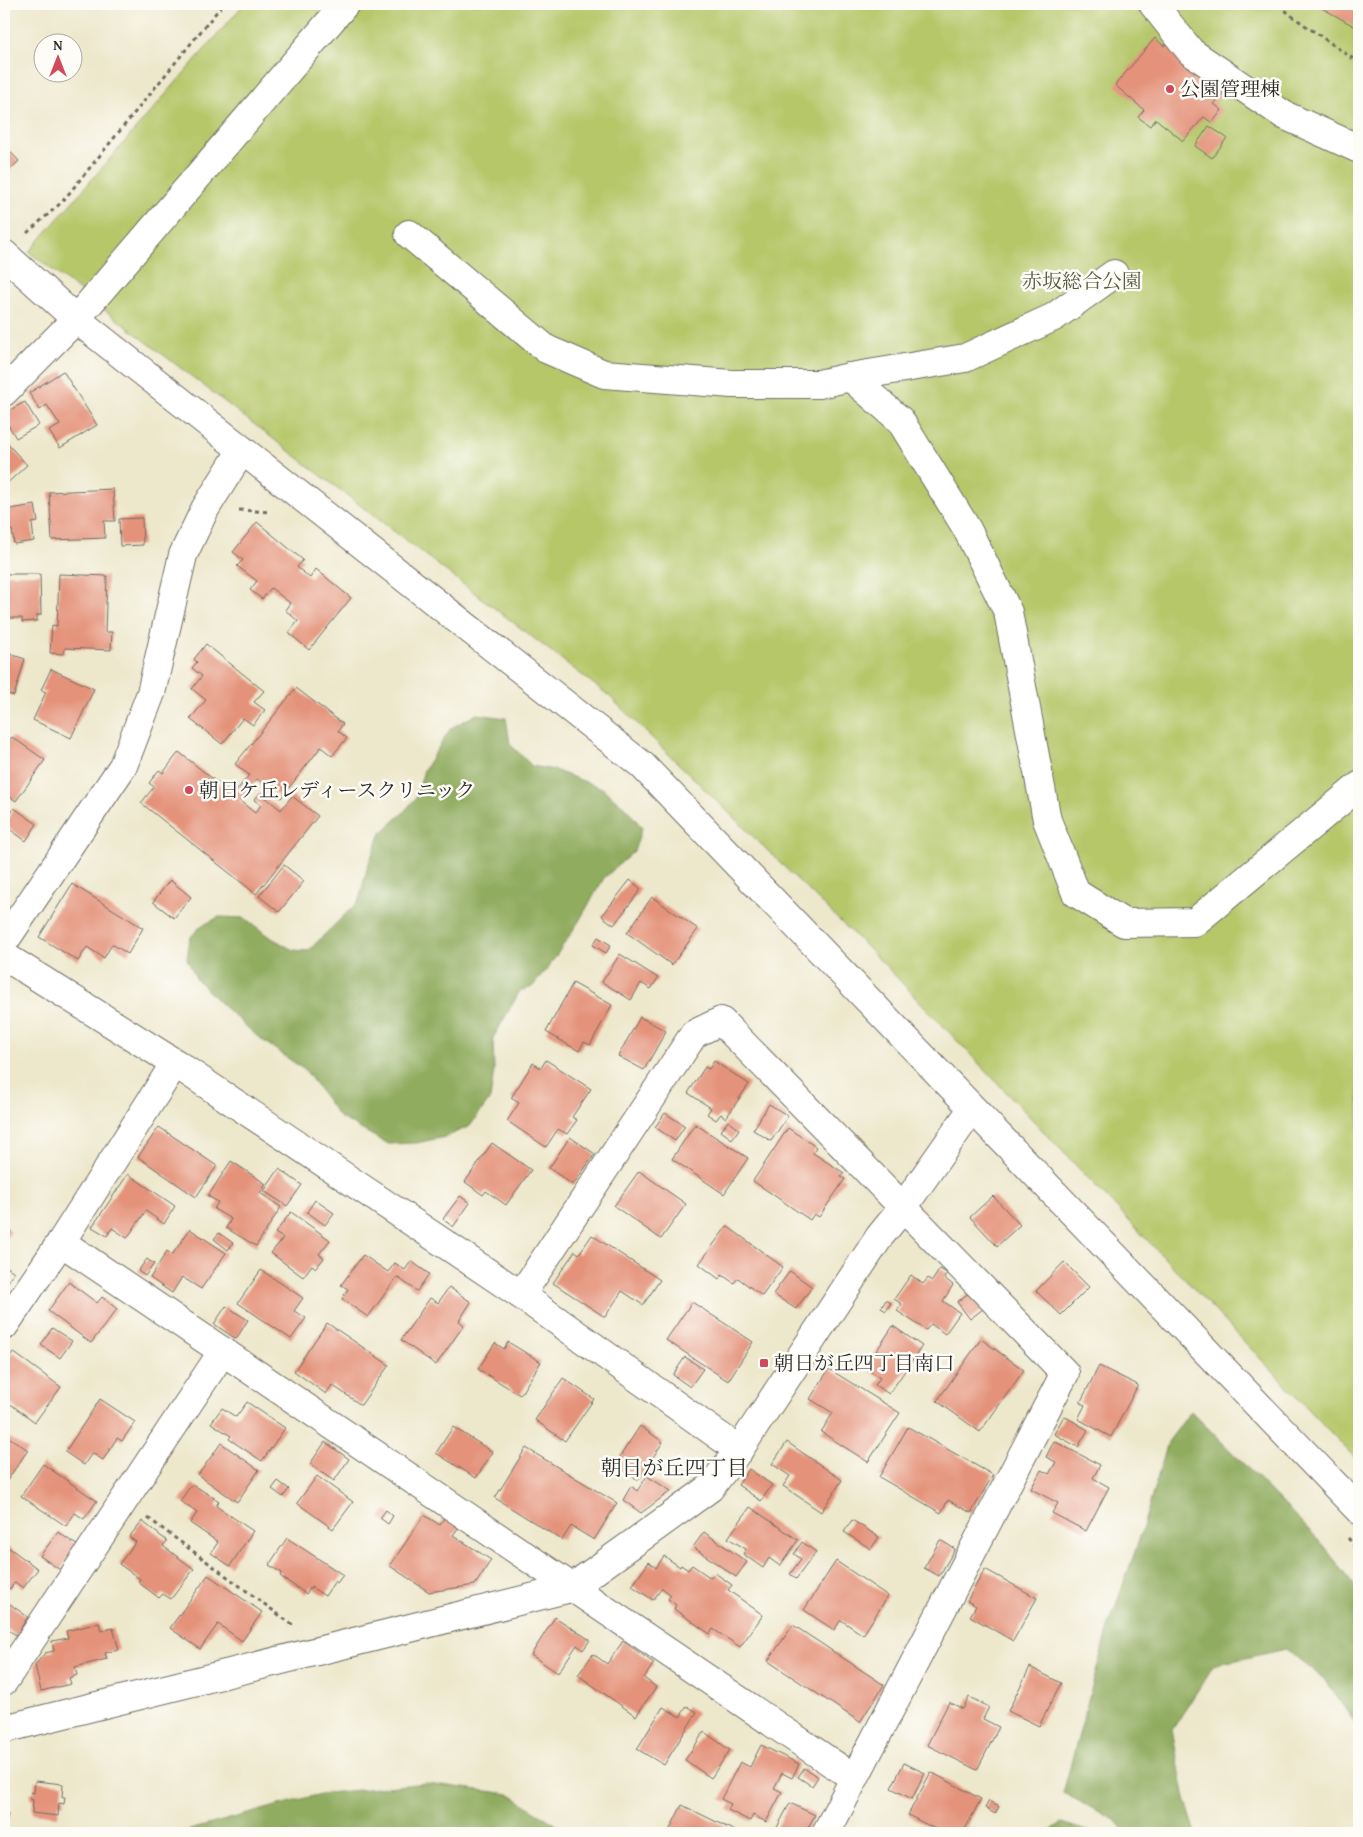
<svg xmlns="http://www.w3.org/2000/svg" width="1363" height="1837" font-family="'Gentium Book Plus','Noto Serif JP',serif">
<rect width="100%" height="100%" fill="#fdfcf7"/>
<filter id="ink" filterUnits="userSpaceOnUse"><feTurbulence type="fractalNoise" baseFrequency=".02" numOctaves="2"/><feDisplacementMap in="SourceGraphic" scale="10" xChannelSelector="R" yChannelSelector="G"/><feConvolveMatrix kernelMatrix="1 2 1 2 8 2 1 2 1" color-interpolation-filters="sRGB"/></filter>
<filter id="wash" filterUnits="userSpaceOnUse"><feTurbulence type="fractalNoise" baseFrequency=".0096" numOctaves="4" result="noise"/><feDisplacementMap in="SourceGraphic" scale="20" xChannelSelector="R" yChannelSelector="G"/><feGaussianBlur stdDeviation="1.12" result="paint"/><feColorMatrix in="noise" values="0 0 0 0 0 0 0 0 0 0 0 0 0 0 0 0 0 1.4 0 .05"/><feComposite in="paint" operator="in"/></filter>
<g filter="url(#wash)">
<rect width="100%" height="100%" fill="#ede7cb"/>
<polygon fill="#b6c76a" stroke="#70794a" points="244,4 1359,4 1359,1462 885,965 608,695 29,252"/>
<g fill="#90ac5e" stroke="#5e6c44">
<polygon points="477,714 506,718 510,744 532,766 554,770 602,788 627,809 642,828 634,851 604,878 579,921 548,968 532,987 520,991 493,1038 494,1071 490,1099 470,1126 445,1137 416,1143 388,1144 339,1117 306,1071 258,1037 220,1003 197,980 187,959 190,938 200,927 219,917 245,918 268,936 293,950 308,951 359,901 368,865 381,833 403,813 416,798 424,770 451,728"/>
<polygon points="1191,1411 1318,1539 1359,1591 1359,1738 1355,1723 1324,1679 1286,1649 1214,1665 1172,1730 1185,1799 1196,1833 1126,1833 1115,1820 1063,1793 1108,1628 1139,1540 1168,1442"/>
<polygon points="426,1783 509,1794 569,1833 183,1833 186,1831 320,1794"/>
<polygon points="1061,1823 1094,1833 1048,1833"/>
</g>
<g id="blocks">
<g fill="#e49279">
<polygon points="1317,4 1359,4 1359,29 1322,8"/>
<polygon points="1155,38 1164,46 1168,42 1177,50 1174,53 1205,79 1208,75 1218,83 1216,86 1224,93 1214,104 1222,110 1212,123 1204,117 1183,141 1156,119 1150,126 1138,117 1144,110 1115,85"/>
<polygon points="1209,126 1227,138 1212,158 1195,146"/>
<polygon points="4,145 19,161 4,175"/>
<polygon points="63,371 97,425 60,448 49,431 60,425 47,405 40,410 29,393"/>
<polygon points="25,402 39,425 16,438 4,418 4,413"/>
<polygon points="4,440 27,465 4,486"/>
<polygon points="113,489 115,521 104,521 105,538 52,540 49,492"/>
<polygon points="35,505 38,522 32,523 34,541 14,544 12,530 4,531 4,510"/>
<polygon points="142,518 143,545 120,546 119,519"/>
<polygon points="257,522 303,560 297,567 310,578 316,569 351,598 309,650 289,633 298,621 285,610 290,603 271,588 262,599 250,590 257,581 237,566 243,560 233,552"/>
<polygon points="4,574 40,574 41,615 37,615 37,621 22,622 22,618 4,618"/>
<polygon points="59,574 107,576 105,632 112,632 111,650 65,648 64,654 50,653 52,625 57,626"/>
<polygon points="206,644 264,691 254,702 265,710 253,725 243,718 222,744 190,719 206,700 192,689 202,676 192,668 197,662 194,659"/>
<polygon points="4,652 25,659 14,696 4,693"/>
<polygon points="51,669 94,689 71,738 33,720 46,692 41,690"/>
<polygon points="296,688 343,724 338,731 347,738 332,756 321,747 281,798 257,779 240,801 255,813 261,805 254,800 260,793 281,810 292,796 318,816 256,894 141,803 154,787 149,783 159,770 163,773 179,752 233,795 249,775 235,764"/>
<polygon points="12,737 45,760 16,801 4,793 4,747"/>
<polygon points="14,808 37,824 26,841 4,825"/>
<polygon points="284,865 304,881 279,912 259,896"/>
<polygon points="170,880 191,897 174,918 153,902"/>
<polygon points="630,880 641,889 614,925 602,916"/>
<polygon points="72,884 143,928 128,954 112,944 104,958 87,947 78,961 39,937"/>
<polygon points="652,897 698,929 672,965 627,933"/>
<polygon points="598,937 611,945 606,953 593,945"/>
<polygon points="620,954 658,978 651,989 641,983 631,1000 602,982"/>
<polygon points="573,983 612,1005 590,1045 584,1042 579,1051 546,1032"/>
<polygon points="640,1017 666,1031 644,1070 618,1056"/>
<polygon points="546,1060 591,1089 572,1117 577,1120 567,1134 558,1129 546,1147 507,1121 519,1103 511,1098 533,1063 541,1068"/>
<polygon points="714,1061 749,1084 726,1118 721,1114 716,1120 707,1114 711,1108 688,1093 705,1067 709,1069"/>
<polygon points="769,1104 788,1116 771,1141 753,1130"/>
<polygon points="665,1113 685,1126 675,1141 655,1127"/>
<polygon points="728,1121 739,1129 732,1139 721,1131"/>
<polygon points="695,1124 748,1158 724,1194 672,1159"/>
<polygon points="159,1127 217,1166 196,1197 138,1157"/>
<polygon points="788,1128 816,1147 813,1153 844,1173 841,1177 845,1179 819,1217 814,1214 810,1220 753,1181"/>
<polygon points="570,1137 595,1154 573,1185 549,1168"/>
<polygon points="492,1143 531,1170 506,1205 486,1191 483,1195 465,1182"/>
<polygon points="231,1161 266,1184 260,1193 281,1207 256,1246 226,1228 231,1219 214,1209 218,1202 208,1196"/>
<polygon points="279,1169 302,1185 287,1206 264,1191"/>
<polygon points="639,1171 686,1204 661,1239 614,1206"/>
<polygon points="128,1174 175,1206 164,1224 146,1211 127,1238 112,1228 107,1236 92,1227"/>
<polygon points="460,1196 470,1203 453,1227 443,1219"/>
<polygon points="993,1196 1020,1225 997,1246 970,1217"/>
<polygon points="315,1200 334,1213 325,1225 307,1212"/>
<polygon points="291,1212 330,1240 319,1254 324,1258 316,1268 312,1265 303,1277 271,1253 283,1238 275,1233"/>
<polygon points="4,1226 11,1231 4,1241"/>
<polygon points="727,1226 783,1267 762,1296 738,1278 734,1283 722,1275 719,1279 699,1264"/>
<polygon points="190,1229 226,1253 201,1289 182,1277 172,1293 150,1278 167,1251 172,1255"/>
<polygon points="219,1233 233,1243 228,1250 214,1239"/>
<polygon points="592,1235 660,1280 643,1305 622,1291 605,1317 553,1283 575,1251 579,1254"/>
<polygon points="363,1255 388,1272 395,1263 405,1270 411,1261 429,1274 417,1291 397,1277 368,1317 342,1299 348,1289 341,1285"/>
<polygon points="147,1259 154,1264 145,1276 138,1271"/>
<polygon points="1064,1262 1089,1287 1061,1315 1036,1291"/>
<polygon points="4,1265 14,1272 4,1288"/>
<polygon points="940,1269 947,1273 944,1278 953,1285 943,1301 960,1313 945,1334 931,1324 926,1330 897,1311 902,1304 894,1299 911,1275 923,1284 928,1278 932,1281"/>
<polygon points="261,1270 303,1298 294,1311 306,1318 291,1339 238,1303"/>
<polygon points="790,1271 812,1287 796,1309 773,1294"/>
<polygon points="69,1282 97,1303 102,1297 117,1309 91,1343 48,1311"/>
<polygon points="449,1287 471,1302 459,1321 464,1325 436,1365 401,1340 430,1298 438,1303"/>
<polygon points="970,1292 983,1309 970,1319 957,1302"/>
<polygon points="886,1300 891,1303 886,1311 881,1308"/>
<polygon points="692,1302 753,1342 728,1381 666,1340"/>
<polygon points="226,1306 248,1320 236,1339 214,1324"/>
<polygon points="327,1323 389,1365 361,1405 332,1385 326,1394 294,1371"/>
<polygon points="893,1326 922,1346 889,1394 875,1385 880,1378 865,1368"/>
<polygon points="52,1328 72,1341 60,1358 41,1345"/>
<polygon points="981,1339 1024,1370 980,1432 937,1401"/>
<polygon points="508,1342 541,1362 520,1395 478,1369 495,1343 504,1349"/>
<polygon points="13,1352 61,1387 35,1422 5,1400 7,1397 4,1395 4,1383 6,1379 4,1377 4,1364"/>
<polygon points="685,1357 703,1369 690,1387 673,1375"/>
<polygon points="1099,1366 1138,1385 1111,1437 1078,1419 1085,1405 1080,1403"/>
<polygon points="829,1369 900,1413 868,1462 821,1432 833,1413 810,1399"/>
<polygon points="563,1378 594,1399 565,1441 535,1420"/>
<polygon points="100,1399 135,1422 122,1441 117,1438 103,1460 92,1453 84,1465 65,1452"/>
<polygon points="247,1402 285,1428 262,1461 229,1439 231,1436 211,1423 222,1408 236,1417"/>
<polygon points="1064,1416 1088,1430 1078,1447 1054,1434"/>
<polygon points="640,1426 663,1442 638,1480 615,1464"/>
<polygon points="453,1427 493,1452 476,1478 436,1453"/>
<polygon points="908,1427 993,1475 971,1513 948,1500 941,1513 879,1477"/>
<polygon points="4,1434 28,1450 6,1482 4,1480"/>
<polygon points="1054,1441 1100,1465 1093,1478 1109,1487 1086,1531 1052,1513 1058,1503 1031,1489 1041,1470 1049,1474 1056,1462 1046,1457"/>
<polygon points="325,1442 349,1459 334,1481 310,1464"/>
<polygon points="787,1442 842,1480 821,1512 783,1486 790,1476 772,1464"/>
<polygon points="221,1443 259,1470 237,1502 198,1475"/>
<polygon points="526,1448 617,1503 594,1540 571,1526 562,1540 495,1498"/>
<polygon points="43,1464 97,1501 84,1519 75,1513 66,1526 21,1496"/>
<polygon points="749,1469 772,1485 761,1501 738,1485"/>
<polygon points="317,1476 353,1502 333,1529 297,1503"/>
<polygon points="647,1476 671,1491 641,1513 623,1500 631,1486 637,1491"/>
<polygon points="278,1481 289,1489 283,1497 272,1489"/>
<polygon points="192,1484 219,1501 216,1506 253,1531 230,1566 211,1553 218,1542 190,1523 197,1513 180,1501"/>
<polygon points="750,1507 798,1540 780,1566 769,1558 763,1568 743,1554 746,1549 728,1538"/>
<polygon points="386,1510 393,1516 388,1524 380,1518"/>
<polygon points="424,1515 440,1525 444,1518 459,1527 453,1535 491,1560 475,1585 429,1592 390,1566"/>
<polygon points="852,1520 879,1537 871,1549 844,1532"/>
<polygon points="142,1521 167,1541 163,1546 194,1569 171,1599 163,1594 159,1598 138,1582 140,1579 119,1564 136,1542 129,1537"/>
<polygon points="58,1532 78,1546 60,1570 40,1556"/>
<polygon points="704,1532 747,1562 736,1577 693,1547"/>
<polygon points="287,1538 343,1575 337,1583 335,1581 325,1596 311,1587 306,1594 280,1576 282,1573 269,1565"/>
<polygon points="940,1540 955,1549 939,1576 924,1568"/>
<polygon points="802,1542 816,1552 796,1579 790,1574 801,1559 794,1554"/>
<polygon points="4,1544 38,1569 23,1588 15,1582 10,1589 4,1585"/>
<polygon points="664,1556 680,1567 681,1565 688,1570 692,1565 711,1578 715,1573 732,1585 728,1590 763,1615 740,1647 713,1629 710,1634 674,1609 676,1605 668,1599 671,1595 662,1588 653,1600 632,1586 649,1562 656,1568"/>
<polygon points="836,1561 888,1596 863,1635 841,1620 834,1630 804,1610"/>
<polygon points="985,1569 1037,1598 1013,1641 970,1616 976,1606 967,1601"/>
<polygon points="208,1575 262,1612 242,1641 218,1624 200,1649 170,1628"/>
<polygon points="4,1600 28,1617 16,1635 4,1627"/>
<polygon points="555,1617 590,1640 583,1650 577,1645 558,1673 531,1655"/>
<polygon points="99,1623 101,1631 113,1628 119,1650 105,1653 107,1659 75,1667 77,1675 69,1678 71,1684 41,1691 35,1665 45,1653 54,1651 52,1641 68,1638 66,1631"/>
<polygon points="793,1625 884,1685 860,1722 768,1661"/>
<polygon points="623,1641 654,1663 644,1678 656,1687 636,1716 578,1675 593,1654 607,1664"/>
<polygon points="1030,1667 1061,1683 1039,1726 1008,1711"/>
<polygon points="969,1697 989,1707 983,1719 999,1727 977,1770 927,1745 949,1702 963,1709"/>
<polygon points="687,1706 697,1712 664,1765 637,1749 663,1707 680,1717"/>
<polygon points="704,1732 730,1750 711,1778 685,1760"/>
<polygon points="761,1745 799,1764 792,1778 782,1773 774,1788 782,1792 766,1822 753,1815 750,1821 728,1810 731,1804 721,1799 740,1762 750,1767"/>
<polygon points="904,1763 925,1773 912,1799 891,1788"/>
<polygon points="804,1768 818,1777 812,1786 798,1777"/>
<polygon points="931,1772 981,1799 963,1833 943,1833 908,1815"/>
<polygon points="35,1781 63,1784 62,1797 65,1797 64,1804 59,1803 58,1816 32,1813 33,1800 30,1799 31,1792 34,1793"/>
<polygon points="989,1801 999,1807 995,1814 985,1808"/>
<polygon points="790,1803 815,1815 805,1833 774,1833"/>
<polygon points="682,1805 739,1833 668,1833"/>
<polygon points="4,1813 8,1814 5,1830 4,1830"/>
</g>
</g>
</g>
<g filter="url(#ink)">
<use href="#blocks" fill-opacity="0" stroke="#6f6d63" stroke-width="1"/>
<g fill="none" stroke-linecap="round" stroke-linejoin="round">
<g stroke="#6f6d63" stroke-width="30">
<g id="minor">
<polyline points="1153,4 1191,52 1284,115 1359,149"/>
<polyline points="409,234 546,349 604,374 732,384 819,384 850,377 965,358 1054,317 1114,274"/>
<polyline points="4,254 76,319 642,765 1359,1510"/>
<polyline points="850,377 900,420 967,529 1008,612 1047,820 1076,893 1124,923 1195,922 1359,786"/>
<polyline points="4,392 76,319 345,4"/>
<polyline points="4,942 123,766 151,693 183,555 205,509 242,450"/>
<polyline points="4,956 175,1063 521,1295 739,1450"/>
<polyline points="61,1242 854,1778"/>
<polyline points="521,1295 694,1034 721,1021 1065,1373 826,1833"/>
<polyline points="4,1326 61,1242 175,1063"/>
<polyline points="4,1681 223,1351"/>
<polyline points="4,1729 571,1588 710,1488 739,1450 880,1236 902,1209 972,1109"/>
</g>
</g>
<g stroke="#6f6d63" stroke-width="3" stroke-dasharray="4 4" stroke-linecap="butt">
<polyline points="1280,4 1289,14 1359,63"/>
<polyline points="27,233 62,202 223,4"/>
<polyline points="239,510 270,512"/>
<polyline points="148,1518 294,1626"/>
<polyline points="1348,1538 1359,1551"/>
</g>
<use href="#minor" stroke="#fff" stroke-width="28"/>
</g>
</g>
<g fill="#d1495b" stroke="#fdfcf7" stroke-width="2">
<circle cx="1170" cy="89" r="5"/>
<circle cx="189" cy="790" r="5"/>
<rect x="759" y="1358" width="10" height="10" rx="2.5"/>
</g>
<g text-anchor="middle" stroke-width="5" stroke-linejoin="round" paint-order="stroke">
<g font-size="20" fill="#2b2b2b" stroke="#fdfcf7" text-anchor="start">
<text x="1180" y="96">公園管理棟</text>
<text x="199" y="797">朝日ケ丘レディースクリニック</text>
<text x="774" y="1370">朝日が丘四丁目南口</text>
</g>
<g font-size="20" fill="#555a3e" stroke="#fdfcf7">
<text x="1082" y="288">赤坂総合公園</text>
</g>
<g font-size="21" fill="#2b2b2b" stroke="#fdfcf7">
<text x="674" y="1475">朝日が丘四丁目</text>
</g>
</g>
<rect width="1363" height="1837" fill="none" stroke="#fdfcf7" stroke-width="20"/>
<g transform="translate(58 58)"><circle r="24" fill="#fdfcf7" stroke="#a9a8a5"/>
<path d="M0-4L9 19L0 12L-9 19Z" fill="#d1495b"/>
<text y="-8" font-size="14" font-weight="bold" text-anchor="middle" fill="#2b2b2b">N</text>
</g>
</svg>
